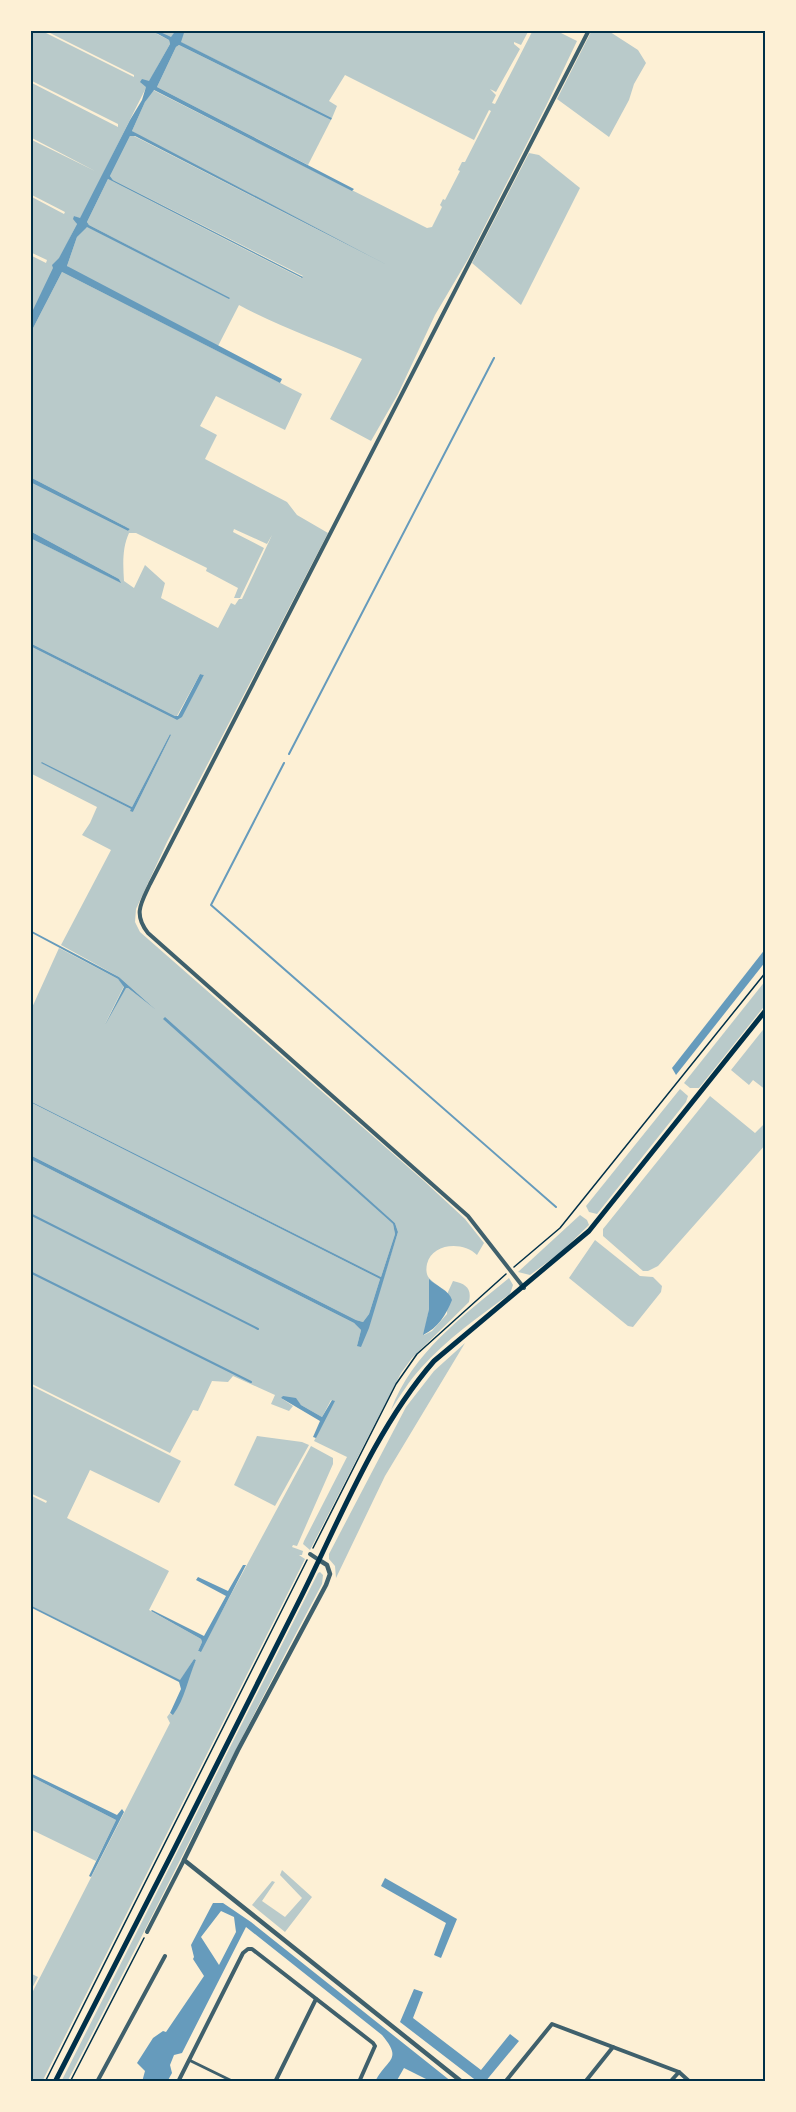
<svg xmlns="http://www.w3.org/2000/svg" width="796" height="2112" font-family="'Space Grotesk',sans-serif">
<rect width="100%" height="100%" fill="#fdf0d5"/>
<g fill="#b9caca" fill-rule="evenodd">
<path d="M 30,30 L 40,30 L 134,77 L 134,75 L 44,30 L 176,30 L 171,38 L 158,31 L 157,34 L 169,40 L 170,44 C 137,101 111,161 80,219 L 74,216 L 77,224 L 30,316 L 30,255 L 46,263 L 47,260 L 30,252 L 30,196 L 64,214 L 65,212 L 30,194 L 30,139 L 95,171 L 30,137 L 30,82 L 118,127 L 118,124 L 30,80 Z"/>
<path d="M 185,30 L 529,30 L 521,45 L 514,42 L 514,44 L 520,49 L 496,92 L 490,89 L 496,95 L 492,103 L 495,104 L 533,30 L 555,30 L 577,41 L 546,106 L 468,259 L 435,315 L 398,394 L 371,441 L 330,419 L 362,359 C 321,341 278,326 239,305 L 218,346 L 71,270 L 67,266 L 77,237 L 87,226 L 229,298 L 89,225 L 87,222 L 108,179 L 301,278 L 303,276 L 113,180 L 110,176 L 130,136 L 134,136 L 385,264 L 138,135 L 132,131 L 145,102 L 153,90 L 427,228 L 432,227 L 442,207 L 440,205 L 443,199 L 445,200 L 460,171 L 458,170 L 462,162 L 465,162 L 491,111 L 489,110 L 474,140 L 345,75 L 329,101 L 337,106 L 332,118 L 180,42 Z"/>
<polygon points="592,30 607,30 638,50 646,63 634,84 629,100 609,137 557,99"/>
<polygon points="179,45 331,120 308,165 157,87 176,47"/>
<polygon points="529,153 539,155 580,188 521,305 472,263"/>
<path d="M 62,272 L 302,394 L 285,430 L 216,396 L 200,426 L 217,435 L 205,459 L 287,502 L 297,515 L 328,533 L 167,842 L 136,909 L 135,922 L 140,932 L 424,1181 L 465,1219 L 484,1243 L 477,1255 C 463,1241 432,1243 427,1264 C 426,1269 426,1274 429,1278 C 433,1283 442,1288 448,1292 L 453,1281 C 466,1284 472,1288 469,1302 L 412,1358 L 401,1373 L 310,1550 L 303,1544 L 304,1541 L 347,1457 L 314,1441 L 334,1401 L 331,1400 L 322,1417 L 301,1405 L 296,1399 L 281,1398 L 293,1406 L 289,1411 L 271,1404 L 275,1395 L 233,1376 L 228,1382 L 212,1381 L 198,1411 L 193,1410 L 170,1453 L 30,1383 L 30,1159 L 354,1323 L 361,1330 L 357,1346 L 372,1315 L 398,1232 L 395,1223 L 164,1019 L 393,1224 L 395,1234 L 381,1277 L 30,1101 L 30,1012 L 59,948 L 118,979 L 124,986 L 105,1024 L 125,988 L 128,988 L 154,1008 L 119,977 L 61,945 L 111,850 L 82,835 L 90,823 L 97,807 L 30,773 L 30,646 L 177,720 L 204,675 L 200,674 L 177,716 L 175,716 L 30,643 L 30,538 L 120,582 L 119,579 L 30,531 L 30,482 L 128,531 L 130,529 L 30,477 L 30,334 ZM 234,529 L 267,544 L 272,535 L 242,599 L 239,599 L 235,605 L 231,603 L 218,628 L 161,598 L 165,583 L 145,565 L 134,588 L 124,581 C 123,565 122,548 129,533 L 136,533 L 207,568 L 206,571 L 238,588 L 234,598 L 240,598 L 264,548 L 233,532 ZM 170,734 L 171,735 L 133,812 L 131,809 L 42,763 L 42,762 L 132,807 ZM 429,1280 L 448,1292 L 447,1314 L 432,1331 L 424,1335 L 429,1309 Z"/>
<polygon points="766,980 766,1004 699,1088 690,1088 684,1083"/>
<polygon points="766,1026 766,1090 753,1080 749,1085 731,1070"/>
<polygon points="680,1089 688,1096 686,1102 597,1214 589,1212 586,1206"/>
<polygon points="710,1096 755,1133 766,1122 766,1144 658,1266 648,1271 643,1271 603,1236 603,1229"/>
<polygon points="30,1102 380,1279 369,1314 363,1322 356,1320 30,1155"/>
<polygon points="580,1215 587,1220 589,1225 561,1252 530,1275 518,1272"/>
<polygon points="595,1240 640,1276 653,1277 662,1286 661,1292 633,1327 628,1326 569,1278"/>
<path d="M 509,1278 L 513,1285 L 510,1294 C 479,1316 446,1340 421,1368 C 409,1381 400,1396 391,1410 C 412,1353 464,1315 509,1278 Z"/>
<polygon points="465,1343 385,1476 336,1578 335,1566 329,1559 329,1554 406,1407 434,1371"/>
<polygon points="30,1385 181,1461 159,1503 90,1470 67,1518 169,1571 149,1610 201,1639 202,1642 198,1651 200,1652 311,1446 333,1458 333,1464 297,1546 293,1545 292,1547 303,1551 302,1555 299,1555 305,1559 42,2082 30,2082 30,1973 38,1977 31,1990 33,1991 170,1723 167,1717 170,1713 171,1715 196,1660 194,1659 180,1681 30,1605 30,1495 46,1503 47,1501 30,1493"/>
<polygon points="257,1436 302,1442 309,1445 275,1506 234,1485"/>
<path d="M 320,1572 L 323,1575 L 322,1584 C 234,1749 153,1917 67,2082 L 61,2082 L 318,1573 Z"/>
<polygon points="30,1776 116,1820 96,1861 30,1829"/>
<polygon points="282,1870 312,1897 285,1932 252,1905 272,1881 275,1882 262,1901 285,1917 302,1898 280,1875"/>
</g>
<g fill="#669bbc" fill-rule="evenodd">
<polygon points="176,30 185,30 181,42 332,118 331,120 179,45 176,47 157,87 354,189 352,191 154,90 145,102 132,131 387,265 135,136 130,136 110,176 113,180 303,277 302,278 108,179 87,222 89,225 230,298 229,299 87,227 77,237 67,266 282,379 280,383 62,272 30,334 30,316 53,268 52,265 59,258 77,224 73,219 74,216 80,218 130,120 142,100 146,87 140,82 142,79 149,81 170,44 169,40 156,33 158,31 171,37"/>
<polygon points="30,477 130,529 128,531 30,482"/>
<polygon points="30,531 119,579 121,583 30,538"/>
<polygon points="30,643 175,716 178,716 200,674 204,675 182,717 177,720 30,646"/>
<polygon points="170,734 171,735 133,812 130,811 131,809 41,763 42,762 132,807"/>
<polygon points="30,930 119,977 155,1009 128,988 126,988 105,1025 124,987 118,979 30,932"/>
<polygon points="766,948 766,961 676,1075 672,1068"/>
<polygon points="165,1017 395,1223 398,1232 369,1328 361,1347 357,1346 361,1330 354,1323 30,1159 30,1155 356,1320 363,1322 369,1314 380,1279 30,1102 30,1101 381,1277 395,1234 393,1224 163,1019"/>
<path d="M 429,1279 C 436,1286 449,1290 452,1300 C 446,1315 438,1328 423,1335 L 429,1309 Z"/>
<polygon points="283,1396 296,1398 301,1405 322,1417 332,1400 335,1401 316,1438 313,1437 320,1421 281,1398"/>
<polygon points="243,1565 246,1565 201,1652 198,1651 202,1642 201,1639 151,1611 152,1610 204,1636 226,1596 196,1580 198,1577 228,1591"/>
<path d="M 30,1605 L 180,1680 L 194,1659 L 196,1660 C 188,1678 185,1699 173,1715 L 170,1713 L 181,1689 L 179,1682 L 30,1607 Z"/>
<polygon points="30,1773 117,1815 122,1809 124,1812 91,1877 89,1876 116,1820 30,1776"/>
<polygon points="385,1878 457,1919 441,1958 434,1955 446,1923 381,1886"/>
<path d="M 223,1903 L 251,1922 L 452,2082 L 432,2082 L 404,2068 L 396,2082 L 389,2082 L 384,2079 L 382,2082 L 375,2082 C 386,2059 404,2061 382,2035 L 246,1927 L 182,2053 L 174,2055 L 170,2065 L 172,2073 L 167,2082 L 142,2082 L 145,2071 L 137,2063 L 153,2038 L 163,2031 L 166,2032 L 204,1976 L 193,1959 L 194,1957 L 191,1945 L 213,1903 ZM 221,1911 L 234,1917 L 236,1932 L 219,1965 L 201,1937 Z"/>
<polygon points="414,1989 423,1992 413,2018 481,2070 510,2034 519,2041 485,2082 478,2082 400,2022"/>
</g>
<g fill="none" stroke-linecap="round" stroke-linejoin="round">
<g stroke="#669bbc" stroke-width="2">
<polyline points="289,754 494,358"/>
<polyline points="284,763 211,905 556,1207"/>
<polyline points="30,1214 258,1329"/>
<polyline points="30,1272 251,1382"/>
</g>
<g stroke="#003049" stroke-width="1.5">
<polyline points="514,1267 560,1228 766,972"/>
<polyline points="313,1548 396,1384 417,1354 506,1274"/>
<polyline points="45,2082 307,1560"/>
<polyline points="70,2082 144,1938"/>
</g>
<polyline stroke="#3f606c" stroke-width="3" points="189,2060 234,2082"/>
<g stroke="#3f606c" stroke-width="4">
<path d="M 524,1288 L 468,1216 L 148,933 C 133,914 141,903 150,884 L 589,30"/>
<polyline points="310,1554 319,1560"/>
<polyline points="147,1932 184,1860"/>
<polyline points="97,2082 165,1956"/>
<polyline points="178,2082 243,1953 248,1949 252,1949 373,2043 375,2046 359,2082"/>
<polyline points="275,2082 316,1999"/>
<polyline points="505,2082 552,2024 679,2072 690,2082"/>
<polyline points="585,2082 613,2047"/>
<polyline points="670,2082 679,2072"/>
</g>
<polyline stroke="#3f606c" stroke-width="4.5" points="319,1560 327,1565 330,1574 326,1585 238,1750 184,1860 462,2082"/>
<path stroke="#003049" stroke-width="5" d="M 55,2082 C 136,1925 216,1767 295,1609 C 337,1527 373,1431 434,1361 L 589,1231 L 766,1010"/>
</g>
<rect width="796" height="2112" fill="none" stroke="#fdf0d5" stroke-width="63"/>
<rect x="32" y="32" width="732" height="2048" fill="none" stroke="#003049" stroke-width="2"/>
</svg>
